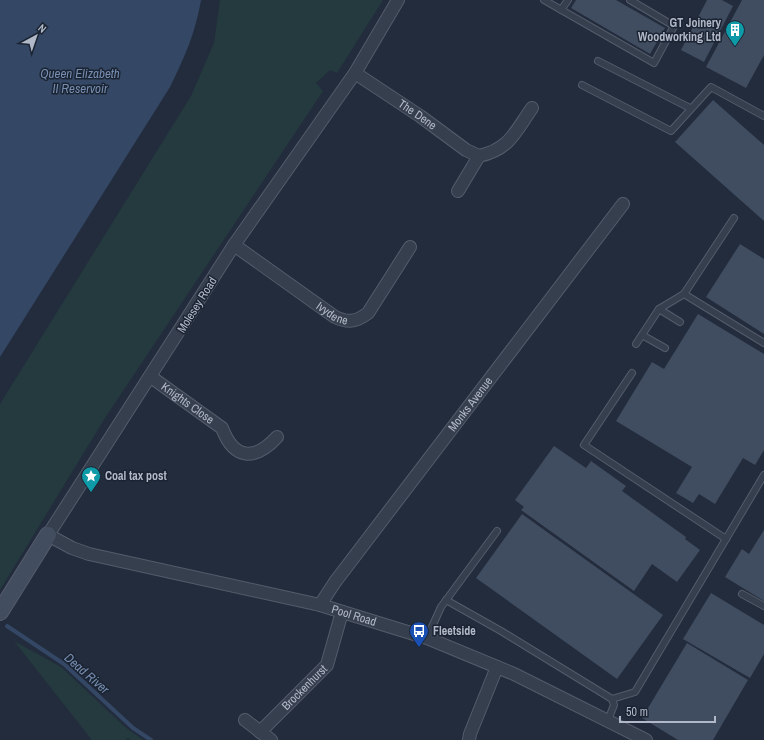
<svg xmlns="http://www.w3.org/2000/svg" width="764" height="740" font-family="'Archivo Narrow',sans-serif">
<rect width="100%" height="100%" fill="#222c3d"/>
<g fill="#243a3e">
<polygon points="220,0 383,0 337,73 330,70 316,83 323,91 105,418 0,590 0,404 191,96 214,43"/>
<polygon points="14,641 61,667 125,727 143,740 131,740 128,738 125,740 92,740"/>
</g>
<path fill="#344765" d="M 0,0 L 201,0 C 195,34 185,56 170,87 L 0,357 Z"/>
<g fill="none" stroke-linecap="round" stroke-linejoin="round">
<polyline stroke="#344765" stroke-width="4" points="7,626 64,664 133,728 151,740"/>
</g>
<g fill="#404c5f">
<polygon points="576,0 616,0 665,28 650,54 571,8"/>
<polygon points="707,0 722,0 733,6 704,62 681,50"/>
<polygon points="742,0 764,0 764,55 746,88 706,67"/>
<polygon points="713,100 764,145 764,221 675,142"/>
<polygon points="740,244 764,259 764,334 706,297"/>
<polygon points="698,314 764,354 764,450 755,465 743,458 715,504 699,494 693,503 676,493 692,467 616,421 652,362 664,369"/>
<polygon points="554,446 586,468 591,461 626,486 622,491 686,537 685,539 700,550 677,582 652,564 634,591 521,510 524,507 515,500"/>
<polygon points="522,514 663,615 617,679 476,578"/>
<polygon points="764,530 764,601 725,577 742,549 749,554"/>
<polygon points="711,593 764,625 764,654 750,678 683,639"/>
<polygon points="687,643 748,680 713,740 678,740 642,718"/>
</g>
<g fill="none" stroke-linecap="round" stroke-linejoin="round">
<g stroke="#545c6b" stroke-width="8">
<g id="lane">
<polyline points="544,0 654,63 674,26 630,0"/>
<polyline points="561,10 568,0"/>
<polyline points="598,61 690,108"/>
<polyline points="582,85 671,131 711,87 764,116"/>
<polyline points="734,218 684,294 764,343"/>
<polyline points="659,309 680,322"/>
<polyline points="642,335 665,348"/>
<polyline points="636,344 659,309 684,294"/>
<polyline points="632,373 584,445 726,539"/>
<polyline points="742,594 764,606"/>
<polyline points="446,600 501,631 612,699 614,705 608,720"/>
<polyline points="427,638 441,607 497,531"/>
<polyline points="612,699 635,692 764,475"/>
</g>
</g>
<g stroke="#545c6b" stroke-width="14">
<g id="street">
<path id="s1" d="M 398,0 L 355,73 L 234,245 L 48,535 L 72,548 L 89,554 L 320,605 L 427,638 L 514,674 L 646,740"/>
<path id="s2" d="M 355,73 L 420,116 L 466,150 L 479,156 L 458,191"/>
<path d="M 479,156 C 510,149 515,132 532,108"/>
<path id="s3" d="M 234,245 L 335,317 C 348,323 356,322 368,313 L 410,247"/>
<path id="s4" d="M 151,377 L 222,428 C 234,460 255,461 277,437"/>
<path id="s5" d="M 320,605 L 335,582 L 623,204"/>
<polyline points="245,720 271,740"/>
<path id="s6" d="M 260,732 L 327,665 L 342,612"/>
<polyline points="469,740 470,734 497,667"/>
</g>
</g>
<g stroke="#545c6b" stroke-width="18">
<polyline id="secondary" points="0,612 48,535"/>
</g>
<use href="#lane" stroke="#363f4d" stroke-width="6"/>
<use href="#street" stroke="#363f4d" stroke-width="12"/>
<use href="#secondary" stroke="#434d60" stroke-width="16"/>
</g>
<defs>
<g id="building-pin" transform="scale(1)"><path d="M0 17L-7.5 6A9.5 9.5 0 1 1 7.5 6Z" fill="#0f9aa8" stroke="#1b2432"/><path d="M-4-6H4V6H1V3H-1V6H-4ZM-2.5-4.3h1.7v1.8h-1.7ZM.8-4.3h1.7v1.8H.8ZM-2.5-1h1.7V.8h-1.7ZM.8-1h1.7V.8H.8Z" fill="#fff"/></g>
<g id="sight-pin" transform="scale(1)"><path d="M0 17L-7.5 6A9.5 9.5 0 1 1 7.5 6Z" fill="#0f9aa8" stroke="#1b2432"/><path d="M0-6L1.8-2.2L6-1.7L2.9 1.2L3.7 5.4L0 3.3L-3.7 5.4L-2.9 1.2L-6-1.7L-1.8-2.2Z" fill="#fff"/></g>
<g id="bus-pin" transform="scale(1)"><path d="M0 17L-7.5 6A9.5 9.5 0 1 1 7.5 6Z" fill="#1a4fb4" stroke="#1b2432"/><path d="M-5-6H5V4H4V6H2V4H-2V6H-4V4H-5ZM-3.5-4V0h7V-4ZM-3.5 1.2v1.5H-2V1.2ZM2 1.2v1.5H3.5V1.2Z" fill="#fff"/></g>
</defs>
<g fill-rule="evenodd">
<use href="#building-pin" x="735" y="30"/>
<use href="#sight-pin" x="91" y="476"/>
<use href="#bus-pin" x="419" y="631"/>
</g>
<g text-anchor="middle" stroke-width="3" stroke-linejoin="round" paint-order="stroke">
<g font-size="12" font-weight="bold" fill="#b1b9c8" stroke="#1b2432" text-anchor="start">
<text x="721" y="27" text-anchor="end">GT Joinery<tspan x="721" dy="14">Woodworking Ltd</tspan></text>
<text x="105" y="480">Coal tax post</text>
<text x="433" y="635">Fleetside</text>
</g>
<g font-size="12" fill="#b1b9c8" stroke="#1b2432">
<text dy="4" stroke="none"><textPath href="#s2" startOffset="75">The Dene</textPath></text>
<text transform="translate(197 305) rotate(-58)" y="4">Molesey Road</text>
<text dy="4" stroke="none"><textPath href="#s3" startOffset="120">Ivydene</textPath></text>
<text dy="4" stroke="none"><textPath href="#s4" startOffset="45">Knights Close</textPath></text>
<text dy="4" stroke="none"><textPath href="#s5" startOffset="251">Monks Avenue</textPath></text>
<text dy="4" stroke="none"><textPath href="#s1" startOffset="957">Pool Road</textPath></text>
<text dy="4" stroke="none"><textPath href="#s6" startOffset="63">Brockenhurst</textPath></text>
</g>
<g font-size="13" font-style="italic" fill="#778eb2" stroke="#1b2432">
<text x="80" y="78">Queen Elizabeth<tspan x="80" dy="15">II Reservoir</tspan></text>
<text transform="translate(87 673) rotate(41)" y="5">Dead River</text>
</g>
</g>
<g transform="translate(36 36) rotate(40)" stroke="#1b2432" stroke-width="3" paint-order="stroke">
<path d="M0-3L7 15L0 10L-7 15Z" fill="#b1b9c8"/>
<text y="-6" font-size="11" font-weight="bold" text-anchor="middle" fill="#b1b9c8">N</text>
</g>
<path d="M620 716v6h95v-6" fill="none" stroke="#b1b9c8" stroke-width="2"/>
<text x="626" y="716" font-size="12" fill="#b1b9c8" stroke="#1b2432" stroke-width="3" paint-order="stroke">50 m</text>
</svg>
